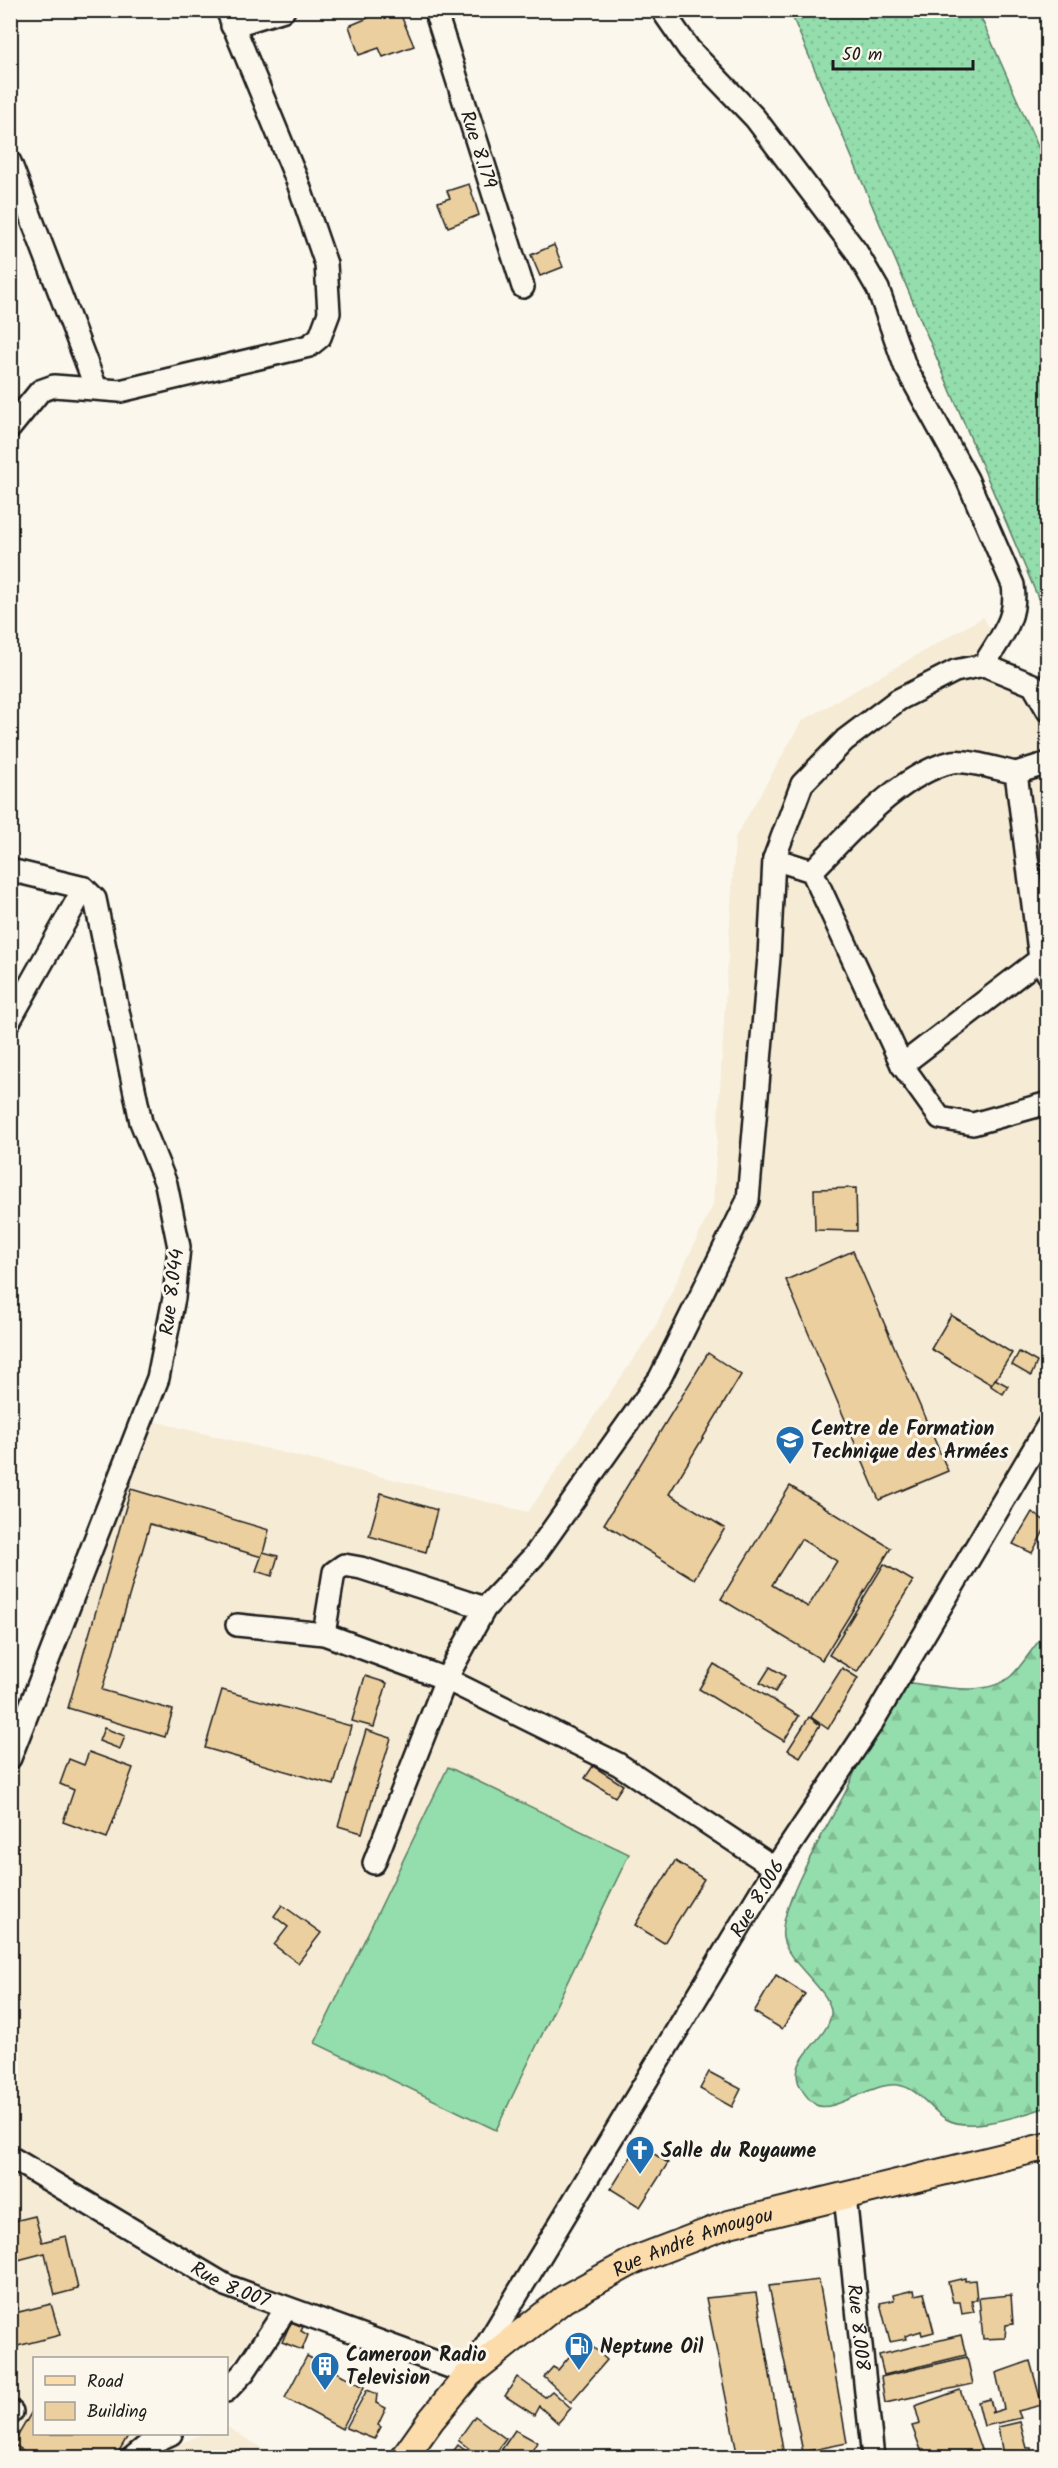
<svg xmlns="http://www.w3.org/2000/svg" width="1058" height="2468" font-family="Kalam,sans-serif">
<defs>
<pattern id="grass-dots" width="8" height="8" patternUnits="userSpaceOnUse" patternTransform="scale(1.5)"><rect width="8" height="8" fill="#94ddac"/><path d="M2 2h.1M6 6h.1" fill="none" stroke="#7fbd93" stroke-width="1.8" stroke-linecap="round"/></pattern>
<pattern id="forest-firs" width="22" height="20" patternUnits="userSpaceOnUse" patternTransform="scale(1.5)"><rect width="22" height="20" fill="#94ddac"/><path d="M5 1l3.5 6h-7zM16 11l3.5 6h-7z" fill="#7fbd93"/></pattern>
</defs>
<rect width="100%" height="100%" fill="#fbf7ec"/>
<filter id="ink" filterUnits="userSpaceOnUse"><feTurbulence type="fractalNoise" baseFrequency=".0167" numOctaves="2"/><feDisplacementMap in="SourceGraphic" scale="12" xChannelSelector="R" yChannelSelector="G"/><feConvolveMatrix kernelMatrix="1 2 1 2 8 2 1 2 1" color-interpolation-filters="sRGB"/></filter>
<g filter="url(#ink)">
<g fill="#f6ebd5">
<polygon points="983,617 1047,723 1047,1419 475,2363 291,2303 230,2279 11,2151 11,1781 144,1419 528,1512 654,1329 713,1205 735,838 802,721"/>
<polygon points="10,2171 183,2277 271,2315 227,2368 226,2358 34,2358 34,2434 172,2434 155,2455 202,2434 226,2434 227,2427 278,2457 11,2457"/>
</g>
<polygon fill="url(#grass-dots)" stroke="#587c64" stroke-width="1.5" points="790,11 978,11 1047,167 1047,619"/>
<path fill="url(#forest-firs)" stroke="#587c64" stroke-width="1.5" d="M 1047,1632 L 1047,2107 C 1023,2115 969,2133 946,2119 C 929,2109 919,2088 898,2085 C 874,2081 833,2114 816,2105 C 810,2101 805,2095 801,2088 C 784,2059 828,2041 831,2014 C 833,1991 787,1964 783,1938 C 778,1906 829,1824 845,1793 C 854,1776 860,1757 869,1739 C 879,1720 892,1703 903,1685 L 910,1683 C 940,1686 986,1698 1011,1676 C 1025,1663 1033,1645 1047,1632 Z"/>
<polygon fill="#94ddac" stroke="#587c64" stroke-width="1.5" points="448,1767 629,1854 496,2130 315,2043"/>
<g fill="#ebcf9f" stroke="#1c1c1c" stroke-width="1.5" fill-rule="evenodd">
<polygon points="377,10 386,12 387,15 399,11 414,46 383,57 379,48 359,55 349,26 368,18 367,14"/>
<polygon points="469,184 479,215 448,227 438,202 450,198 447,191"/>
<polygon points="554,245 563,267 540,276 531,255"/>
<polygon points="856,1188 857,1231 815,1230 814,1189"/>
<polygon points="853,1251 948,1471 879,1500 786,1280"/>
<polygon points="951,1315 1012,1353 992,1385 931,1349"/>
<polygon points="1019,1352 1037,1362 1031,1376 1012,1365"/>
<polygon points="708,1353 741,1375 669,1494 725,1528 694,1579 604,1524"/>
<polygon points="995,1379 1008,1386 1003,1394 991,1386"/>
<path d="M 790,1486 L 891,1548 L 822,1660 L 721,1599 ZM 801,1539 L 837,1561 L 808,1607 L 772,1585 Z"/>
<polygon points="131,1489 269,1530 262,1557 150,1524 102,1690 173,1710 165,1737 68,1708"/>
<polygon points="381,1493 437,1510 426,1552 369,1536"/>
<polygon points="1032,1512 1048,1523 1032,1553 1013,1544"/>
<polygon points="263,1552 278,1556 272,1576 256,1571"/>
<polygon points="884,1564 913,1581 857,1672 829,1655"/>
<polygon points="714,1664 799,1716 784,1741 699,1689"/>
<polygon points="770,1667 785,1676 775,1692 760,1683"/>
<polygon points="842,1668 858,1678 828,1729 811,1717"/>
<polygon points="365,1676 387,1683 374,1727 352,1721"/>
<polygon points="222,1690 351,1726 334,1785 205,1748"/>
<polygon points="809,1717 820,1725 800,1757 788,1750"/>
<polygon points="104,1728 125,1736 120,1749 99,1741"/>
<polygon points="366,1730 391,1738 362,1833 338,1826"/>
<polygon points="89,1752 133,1768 107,1838 63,1822 74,1790 60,1784 69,1759 84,1765"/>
<polygon points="593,1766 623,1785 615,1797 585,1778"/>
<polygon points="675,1861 704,1879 664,1943 635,1925"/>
<polygon points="282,1905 321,1933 298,1963 274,1945 288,1927 274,1916"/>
<polygon points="776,1975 805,1994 782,2029 754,2012"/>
<polygon points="709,2072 741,2089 732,2107 700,2089"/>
<polygon points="639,2144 668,2163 640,2207 611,2189"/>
<polygon points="35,2216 42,2242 66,2236 78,2289 55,2295 45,2253 18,2260 10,2222"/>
<polygon points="965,2278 965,2281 975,2280 977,2300 971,2300 974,2312 962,2314 960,2302 953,2302 948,2282"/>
<polygon points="819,2280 847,2443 803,2452 769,2286"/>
<polygon points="914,2290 915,2295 924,2293 934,2332 922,2335 921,2331 905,2336 906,2339 890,2342 880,2303 894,2300 893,2295"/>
<polygon points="756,2293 784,2456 776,2458 738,2458 706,2298"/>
<polygon points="1011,2295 1013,2324 1006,2325 1005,2338 983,2339 979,2298"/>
<polygon points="51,2304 60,2335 10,2348 10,2310 18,2308 19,2312"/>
<polygon points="291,2322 303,2327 301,2331 308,2335 302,2350 282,2342"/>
<polygon points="961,2335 966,2355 884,2375 879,2355"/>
<polygon points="584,2339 607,2360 571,2402 544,2377 553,2367 558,2370"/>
<polygon points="307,2356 364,2387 342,2429 285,2398"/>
<polygon points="967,2357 973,2384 885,2403 881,2377"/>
<polygon points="1030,2361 1042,2405 1018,2411 1021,2418 984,2426 978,2402 990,2399 993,2411 991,2413 1004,2409 996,2373"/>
<polygon points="517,2377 545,2397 552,2391 571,2408 558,2423 539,2406 534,2415 505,2396"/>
<polygon points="367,2390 377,2394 376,2403 386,2408 378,2425 381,2427 374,2439 346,2428"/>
<polygon points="960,2390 983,2455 927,2458 924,2449 921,2450 912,2426 920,2424 915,2406"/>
<polygon points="34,2408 34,2434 129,2434 115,2458 35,2458 13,2444"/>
<polygon points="475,2416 506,2439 492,2458 481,2458 458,2440"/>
<polygon points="1020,2422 1027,2448 1031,2448 1033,2458 1009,2458 1008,2454 1003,2455 998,2427"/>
<polygon points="515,2430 537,2442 528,2458 496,2458"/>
<polygon points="458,2445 475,2458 448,2458"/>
</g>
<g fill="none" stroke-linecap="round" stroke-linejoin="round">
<g stroke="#1c1c1c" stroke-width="26">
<g id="minor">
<path id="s1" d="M 435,10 L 523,287"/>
<path d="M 662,10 L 689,49 L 755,118 L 856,251 L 878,289 L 905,366 L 967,479 L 1013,585 C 1018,620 1000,637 984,665"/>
<polyline points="232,26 284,10"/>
<polyline points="10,162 96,388"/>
<polyline points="10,428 40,391 54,386 120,391 309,346 320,337 329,313 326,264 297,180 227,10"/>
<polyline points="1048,711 1033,685 984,665 955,671 898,700 845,740 802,784 774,859 812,871 902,1065 940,1118 973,1124 1048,1103"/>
<polyline points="1016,773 1048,763"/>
<polyline points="10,870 84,888 95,899 141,1122 166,1184 179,1247 174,1298 158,1378 10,1758"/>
<path d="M 812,871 C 849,834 899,774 952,762 C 966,759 1001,770 1016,773 L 1040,959 L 1048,974"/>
<polyline points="10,1020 84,888"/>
<polyline points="902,1065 1040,959 1048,957"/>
<polyline points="237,1625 324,1634 446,1679 618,1764 775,1868"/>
<polyline points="324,1634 334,1572 344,1565 361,1568 485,1608"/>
<polyline points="374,1863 446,1679 485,1608 534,1556 660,1378 748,1200 769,957 774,859"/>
<path id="s2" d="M 10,2157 L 225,2285 L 469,2374 L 775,1868 L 872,1723 L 1048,1425"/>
<path id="s3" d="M 845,2196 L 873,2458"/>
<polyline points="226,2391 244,2372 286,2309"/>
<polyline points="10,2414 12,2412"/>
<polyline points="132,2458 149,2444 171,2434"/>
</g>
</g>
<g stroke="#1c1c1c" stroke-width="30">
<g id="major">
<path id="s4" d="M 404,2458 L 431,2420 L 469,2374 L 564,2299 L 635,2260 L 729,2224 L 1048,2146"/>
</g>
</g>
<use href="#minor" stroke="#fbf7ec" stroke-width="21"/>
<use href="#major" stroke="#fddcac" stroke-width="26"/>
</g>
</g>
<defs>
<g id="school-pin" transform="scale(1.5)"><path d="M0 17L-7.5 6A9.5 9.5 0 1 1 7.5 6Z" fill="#1f6fb2" stroke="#fbf7ec"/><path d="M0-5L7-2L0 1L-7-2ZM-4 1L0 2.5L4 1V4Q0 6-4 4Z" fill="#fff"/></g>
<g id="church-pin" transform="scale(1.5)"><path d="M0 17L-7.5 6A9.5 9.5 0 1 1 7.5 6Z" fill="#1f6fb2" stroke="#fbf7ec"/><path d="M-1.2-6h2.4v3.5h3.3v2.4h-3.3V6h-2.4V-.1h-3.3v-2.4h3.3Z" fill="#fff"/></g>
<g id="fuel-pin" transform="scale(1.5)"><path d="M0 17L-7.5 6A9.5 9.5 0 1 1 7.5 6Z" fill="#1f6fb2" stroke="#fbf7ec"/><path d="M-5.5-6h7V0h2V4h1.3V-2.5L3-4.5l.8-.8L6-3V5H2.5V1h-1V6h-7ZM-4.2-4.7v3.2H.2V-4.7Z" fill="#fff"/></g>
<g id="building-pin" transform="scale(1.5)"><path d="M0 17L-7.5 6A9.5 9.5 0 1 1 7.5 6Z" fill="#1f6fb2" stroke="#fbf7ec"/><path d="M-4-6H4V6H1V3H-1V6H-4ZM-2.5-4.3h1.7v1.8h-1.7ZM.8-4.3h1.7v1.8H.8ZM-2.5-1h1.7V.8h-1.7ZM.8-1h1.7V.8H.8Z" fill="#fff"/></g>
</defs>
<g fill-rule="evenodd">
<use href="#school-pin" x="790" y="1440"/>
<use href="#church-pin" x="640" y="2150"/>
<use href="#fuel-pin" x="579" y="2346"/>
<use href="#building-pin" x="325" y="2366"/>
</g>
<g text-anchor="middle" stroke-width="6" stroke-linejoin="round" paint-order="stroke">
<g font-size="20" fill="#1c1c1c" stroke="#fbf7ec">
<text dy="7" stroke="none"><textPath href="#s1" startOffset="146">Rue 8.179</textPath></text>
<text transform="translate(171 1292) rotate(-83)" y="7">Rue 8.044</text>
<text dy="7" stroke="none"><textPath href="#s2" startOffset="1066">Rue 8.006</textPath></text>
<text dy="7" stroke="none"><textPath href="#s4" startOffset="369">Rue André Amougou</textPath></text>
<text dy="7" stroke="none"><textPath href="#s2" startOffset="255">Rue 8.007</textPath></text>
<text dy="7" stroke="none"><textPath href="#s3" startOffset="132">Rue 8.008</textPath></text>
</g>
<g font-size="20" font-weight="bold" fill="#1c1c1c" stroke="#fbf7ec" text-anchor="start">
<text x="811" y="1435">Centre de Formation<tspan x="811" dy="23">Technique des Armées</tspan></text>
<text x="661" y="2157">Salle du Royaume</text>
<text x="600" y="2353">Neptune Oil</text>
<text x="346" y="2361">Cameroon Radio<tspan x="346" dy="23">Television</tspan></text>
</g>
</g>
<rect width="1058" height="2468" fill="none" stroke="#fbf7ec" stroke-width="36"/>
<rect x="18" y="18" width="1022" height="2432" fill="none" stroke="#1c1c1c" stroke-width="2" filter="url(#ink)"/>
<rect x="33" y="2357" width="195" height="78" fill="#fbf7ec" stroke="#a29f99" stroke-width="1.5"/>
<rect x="45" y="2376" width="30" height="9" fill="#fddcac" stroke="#a29f99" stroke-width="1.5"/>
<text x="87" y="2387" font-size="18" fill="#1c1c1c">Road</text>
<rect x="45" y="2402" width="30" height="18" fill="#ebcf9f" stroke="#a29f99" stroke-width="1.5"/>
<text x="87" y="2417" font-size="18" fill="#1c1c1c">Building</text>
<path d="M833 60v9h140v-9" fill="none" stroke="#1c1c1c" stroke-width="3"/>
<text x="842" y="60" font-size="18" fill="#1c1c1c" stroke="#fbf7ec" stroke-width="4.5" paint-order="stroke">50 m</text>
</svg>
